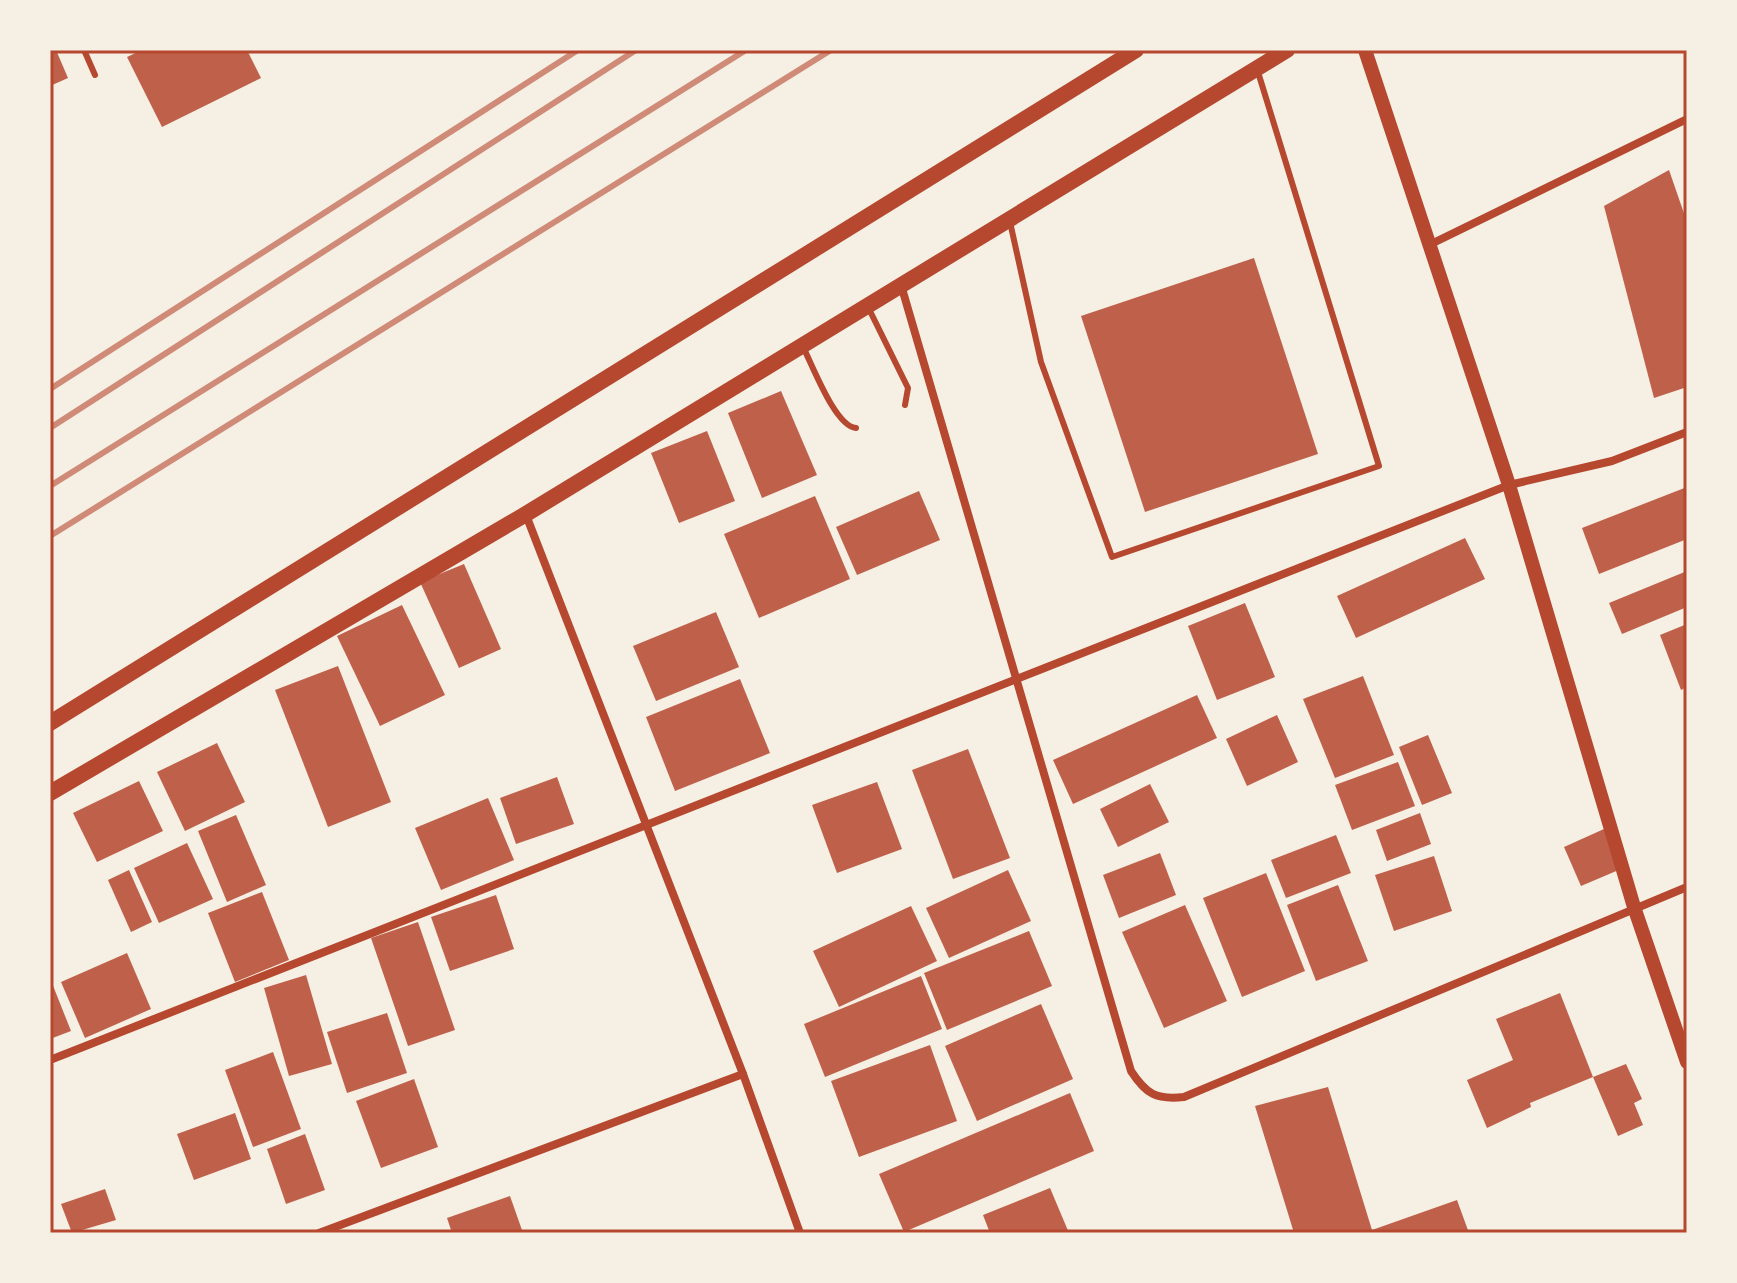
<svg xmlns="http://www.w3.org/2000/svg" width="1737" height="1283" font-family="Rubik,sans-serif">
<rect width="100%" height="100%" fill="#f6efe4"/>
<g fill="#bf614a">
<polygon points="50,50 56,50 68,78 50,86"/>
<polygon points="142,50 247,50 261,78 162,127 127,57"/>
<polygon points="1669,170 1687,222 1687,387 1654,398 1604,206"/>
<polygon points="1254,258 1318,454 1145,512 1081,316"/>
<polygon points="781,391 817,475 762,498 728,413"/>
<polygon points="707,431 735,501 679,523 651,453"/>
<polygon points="1687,487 1687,539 1599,574 1582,528"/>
<polygon points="919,491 940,540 857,575 836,527"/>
<polygon points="815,496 850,579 759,618 724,534"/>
<polygon points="1465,538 1485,579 1356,638 1337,596"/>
<polygon points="464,564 501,649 459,668 420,582"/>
<polygon points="1687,571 1687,607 1622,634 1609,603"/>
<polygon points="1245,603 1275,677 1217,700 1188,626"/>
<polygon points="402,605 445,695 380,726 337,636"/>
<polygon points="716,612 739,667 656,701 633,646"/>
<polygon points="1687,624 1687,687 1681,690 1660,635"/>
<polygon points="338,666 391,802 328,827 275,690"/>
<polygon points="1363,676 1394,755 1335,778 1303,699"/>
<polygon points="740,679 770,753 675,791 646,717"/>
<polygon points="1197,695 1217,738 1073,804 1053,760"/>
<polygon points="1277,715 1298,762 1247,786 1226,739"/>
<polygon points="1428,735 1452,793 1422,805 1399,747"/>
<polygon points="217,743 245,802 185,831 157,772"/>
<polygon points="968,749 1010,858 953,879 912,770"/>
<polygon points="1398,762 1415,806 1352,830 1335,785"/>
<polygon points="557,777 574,824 516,844 500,798"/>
<polygon points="139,781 163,831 97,862 73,813"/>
<polygon points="877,782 902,849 837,873 812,805"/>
<polygon points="1150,784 1169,822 1118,847 1100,809"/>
<polygon points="488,798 514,860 441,890 415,828"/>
<polygon points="1420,813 1431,844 1387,861 1376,830"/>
<polygon points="236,815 266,885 227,902 198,831"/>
<polygon points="1604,829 1621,869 1581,886 1564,847"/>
<polygon points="1336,835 1351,873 1286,898 1271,860"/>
<polygon points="187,843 213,899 159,923 134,868"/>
<polygon points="1160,853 1176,895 1119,918 1103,875"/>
<polygon points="1434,856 1452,911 1394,931 1375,875"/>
<polygon points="129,870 152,922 131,932 108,880"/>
<polygon points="1008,870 1031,921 949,958 926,908"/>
<polygon points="1266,873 1305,971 1242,997 1203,898"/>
<polygon points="1338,885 1368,961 1316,981 1287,905"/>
<polygon points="262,892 289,960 235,982 208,913"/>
<polygon points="496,895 514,949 450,971 431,917"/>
<polygon points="1185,905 1227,1001 1164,1028 1122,932"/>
<polygon points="911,906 937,961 839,1007 813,951"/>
<polygon points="418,922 455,1030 408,1046 371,938"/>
<polygon points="1029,931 1052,986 947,1030 924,973"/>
<polygon points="127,953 151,1009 85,1038 61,982"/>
<polygon points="306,975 332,1064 289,1076 264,988"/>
<polygon points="921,976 942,1029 825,1077 804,1024"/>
<polygon points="50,978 71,1031 50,1039"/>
<polygon points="1560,993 1593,1077 1626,1064 1642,1099 1634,1103 1643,1125 1618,1136 1593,1077 1530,1103 1531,1107 1487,1128 1467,1080 1513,1060 1496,1019"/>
<polygon points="1041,1004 1073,1079 977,1121 945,1046"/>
<polygon points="387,1013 407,1073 347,1093 327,1032"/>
<polygon points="930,1045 957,1121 859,1157 831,1081"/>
<polygon points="273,1052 301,1129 253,1147 225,1070"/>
<polygon points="414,1079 438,1147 381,1168 356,1101"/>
<polygon points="1328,1087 1372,1230 1457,1200 1469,1233 1294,1233 1255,1106"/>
<polygon points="1070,1093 1094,1151 904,1232 879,1174"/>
<polygon points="235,1113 251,1159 194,1180 177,1134"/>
<polygon points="305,1134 325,1190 286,1204 267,1149"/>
<polygon points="1050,1188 1069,1233 990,1233 983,1215"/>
<polygon points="105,1189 116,1220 72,1233 61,1204"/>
<polygon points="510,1196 523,1233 452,1233 447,1218"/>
</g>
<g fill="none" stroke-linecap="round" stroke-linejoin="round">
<g stroke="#b5482f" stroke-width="6">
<polyline points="84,50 95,75"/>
<polyline points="1010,222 1041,362 1112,557 1379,466 1258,72"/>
<polyline points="869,309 908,388 905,405"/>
<path d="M 803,347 C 813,366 835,426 856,428"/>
</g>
<g stroke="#b5482f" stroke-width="8">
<polyline points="1429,245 1687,119"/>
<path d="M 901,285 L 1131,1071 C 1146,1094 1156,1100 1184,1097 L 1687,887"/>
<polyline points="526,515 743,1074 800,1233"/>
<polyline points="50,1060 1509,485 1612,461 1687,432"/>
<polyline points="319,1233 743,1074"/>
</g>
<polyline stroke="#b5482f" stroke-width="14" points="1365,50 1509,485 1634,907 1687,1062"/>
<g stroke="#b5482f" stroke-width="16">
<polyline points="50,723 1136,50"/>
<polyline points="50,793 526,514 1287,50"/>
</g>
<g stroke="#cf8b77" stroke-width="6">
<polyline points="50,389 578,50"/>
<polyline points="50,428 636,50"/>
<polyline points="50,486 746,50"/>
<polyline points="50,536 831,50"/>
</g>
</g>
<rect width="1737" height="1283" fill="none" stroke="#f6efe4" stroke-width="104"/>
<rect x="52" y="52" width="1633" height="1179" fill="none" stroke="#b5482f" stroke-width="3"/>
</svg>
